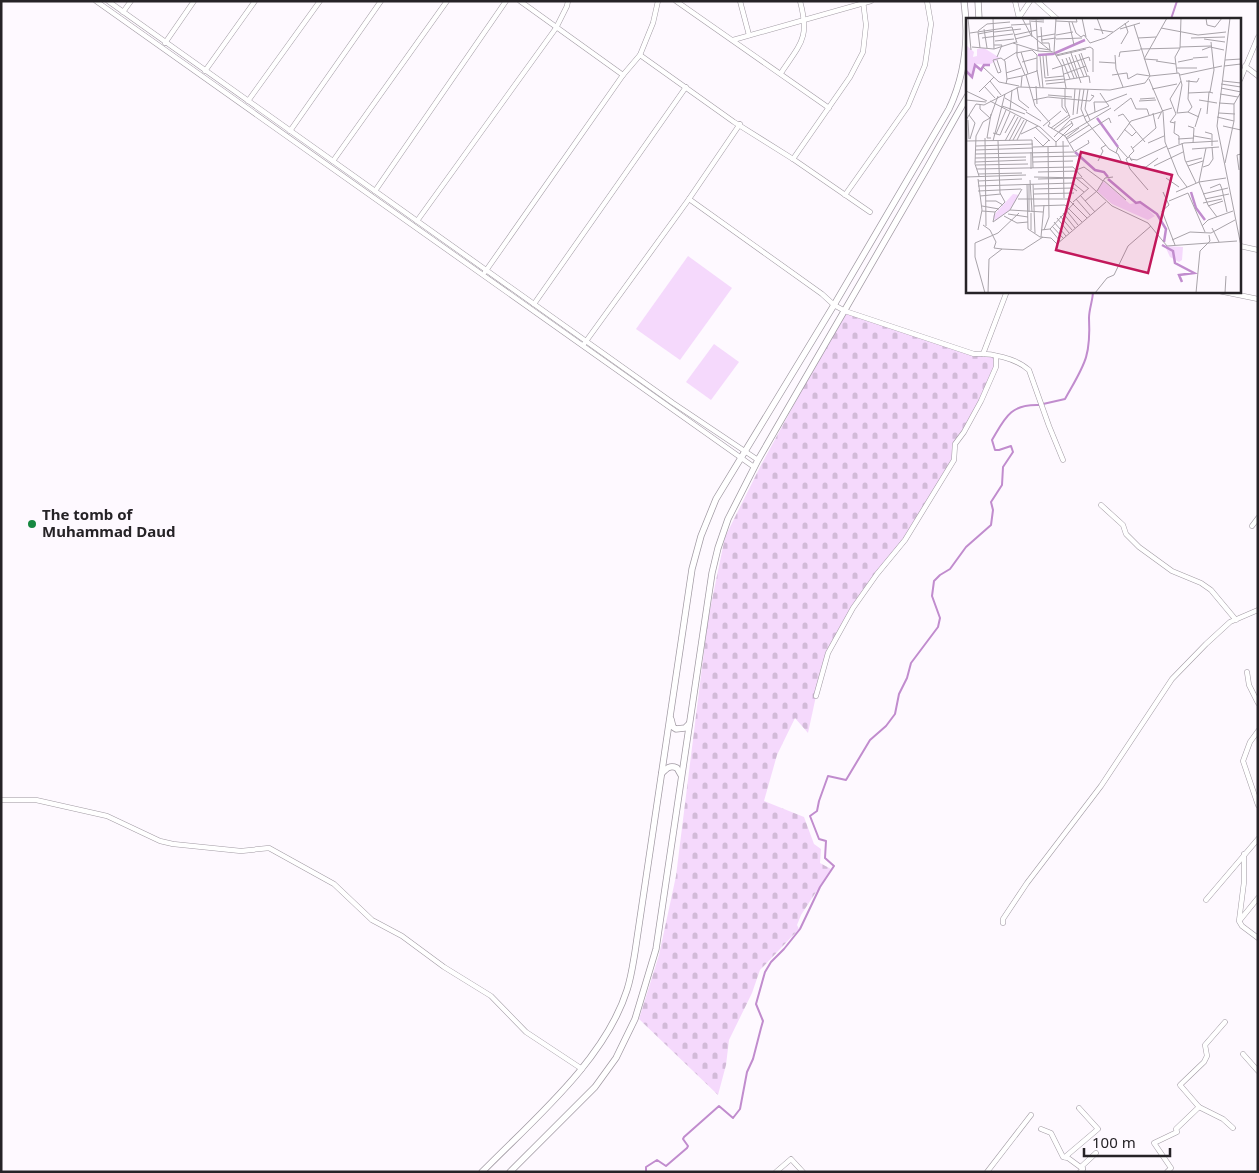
<svg xmlns="http://www.w3.org/2000/svg" width="1259" height="1173" font-family="'Noto Sans',sans-serif">
<defs>
<pattern id="cemetery-stones" width="16" height="16" patternUnits="userSpaceOnUse" patternTransform="scale(1.25)"><rect width="16" height="16" fill="#f5d9fc"/><path d="M2 7V4a2 2 0 0 1 4 0v3zM10 15v-3a2 2 0 0 1 4 0v3z" fill="#d2bad8"/></pattern>
</defs>
<rect width="100%" height="100%" fill="#fef9ff"/>
<g fill="#f5d9fc">
<polygon points="688,256 732,288 680,360 636,329"/>
<polygon points="714,344 739,362 711,400 686,382"/>
</g>
<polygon fill="url(#cemetery-stones)" points="845,311 974,354 996,356 996,367 981,401 955,444 954,460 905,540 853,608 828,653 816,696 808,733 795,718 777,755 764,801 804,817 814,844 821,849 820,863 831,869 801,915 797,925 799,929 760,970 752,993 729,1040 726,1065 718,1095 639,1019 659,955 676,876 708,619 725,537 761,465"/>
<g fill="none" stroke-linecap="round" stroke-linejoin="round">
<g stroke="#c18cce" stroke-width="2">
<polyline points="1171,19 1177,1"/>
<path d="M 1043,404 L 1065,399 C 1084,365 1091,358 1089,318 C 1089,309 1093,300 1093,291"/>
<path d="M 646,1172 L 646,1167 L 657,1160 L 666,1166 L 687,1148 L 688,1146 L 683,1139 L 684,1137 L 719,1106 L 733,1118 L 740,1109 L 747,1072 L 753,1059 L 761,1028 L 763,1021 L 756,1004 L 765,972 L 771,962 L 784,949 L 800,929 L 820,887 L 834,866 L 825,858 L 826,841 L 819,839 L 810,816 L 817,811 L 819,801 L 828,776 L 846,780 L 870,740 L 886,726 L 895,714 L 899,694 L 907,678 L 911,663 L 938,627 L 940,618 L 932,596 L 934,581 L 940,575 L 950,569 L 966,547 L 991,525 L 993,510 L 991,502 L 1002,485 L 1003,467 L 1013,452 L 1011,446 L 999,450 L 995,450 L 992,440 C 1005,418 1010,404 1039,405"/>
</g>
<g stroke="#a29ba4" stroke-width="5.5">
<g id="minor">
<polyline points="96,1 754,467"/>
<polyline points="108,1 673,403 758,460"/>
<polyline points="520,1 623,75"/>
<polyline points="676,1 829,108"/>
<polyline points="740,1 749,35"/>
<polyline points="1015,1 1019,18"/>
<polyline points="1037,1 1057,19"/>
<polyline points="123,12 131,1"/>
<polyline points="1018,19 1030,1"/>
<polyline points="733,40 871,1"/>
<polyline points="165,43 194,1"/>
<polyline points="640,55 734,122 793,159 870,212"/>
<polyline points="1245,66 1258,76"/>
<polyline points="205,71 255,1"/>
<path d="M 781,73 C 801,43 810,38 800,1"/>
<polyline points="1240,80 1258,37"/>
<polyline points="248,101 320,1"/>
<polyline points="290,131 381,1"/>
<polyline points="793,159 850,77 863,52 866,25 863,1"/>
<polyline points="333,161 447,1"/>
<polyline points="375,191 506,1"/>
<polyline points="845,195 908,106 925,65 931,24 927,1"/>
<path d="M 689,199 L 822,294 L 834,305 L 845,311 L 974,354 C 991,353 1016,358 1029,370 L 1049,426 L 1063,460"/>
<polyline points="417,221 556,28 567,6 568,1"/>
<polyline points="1240,246 1258,250"/>
<polyline points="485,272 623,75 640,55 653,23 658,1"/>
<polyline points="1219,291 1258,299"/>
<polyline points="534,304 686,87"/>
<polyline points="584,344 689,199 740,124"/>
<polyline points="983,354 1007,291"/>
<polyline points="1101,505 1123,525 1126,534 1139,547 1172,571 1201,583 1211,590 1236,620"/>
<polyline points="1252,526 1258,518"/>
<polyline points="1247,672 1249,685 1258,703"/>
<polyline points="816,696 828,653 853,608 877,574 905,540 954,460 955,444 964,432 981,401 996,367 996,356"/>
<polyline points="1258,731 1250,742 1243,761 1258,805"/>
<polyline points="1,800 36,800 107,816 160,841 173,844 241,851 269,848 334,884 372,920 402,936 444,967 491,996 526,1032 582,1069"/>
<polyline points="1244,854 1244,882 1239,921 1242,926 1258,938"/>
<polyline points="1206,900 1258,839"/>
<polyline points="1240,920 1258,898"/>
<polyline points="1003,923 1003,919 1027,883 1101,786 1172,679 1206,644 1230,622 1258,610"/>
<polyline points="1225,1022 1205,1045 1207,1056 1204,1062 1180,1085 1199,1107 1223,1119 1233,1128"/>
<polyline points="1243,1054 1258,1071"/>
<polyline points="1041,1129 1051,1133 1063,1157 1068,1158 1083,1169"/>
<polyline points="1065,1157 1098,1129 1079,1108"/>
<polyline points="776,1172 791,1159 803,1172"/>
<polyline points="987,1172 1031,1115"/>
<polyline points="1080,1172 1083,1169 1082,1166 1096,1153"/>
<polyline points="1167,1172 1171,1168 1154,1143 1177,1132 1176,1129 1199,1107"/>
</g>
</g>
<g stroke="#a29ba4" stroke-width="7">
<g id="tertiary">
<polyline points="978,1 979,19"/>
<polyline points="671,719 673,727 676,729 685,728 689,724"/>
<path d="M 662,773 C 667,768 670,765 677,768 L 681,775"/>
<path d="M 482,1172 C 533,1120 605,1060 627,990 C 631,978 633,964 635,952 L 692,569 L 701,536 L 716,499 L 834,305 L 949,109 C 965,75 969,38 964,1"/>
<polyline points="510,1172 595,1087 616,1058 635,1019 656,949 712,573 718,548 728,519 758,460 927,168 968,95"/>
</g>
</g>
<use href="#minor" stroke="#fff" stroke-width="4.5"/>
<use href="#tertiary" stroke="#fff" stroke-width="5.5"/>
</g>
<circle fill="#178841" stroke="#fef9ff" stroke-width="2" cx="32" cy="524" r="5"/>
<g text-anchor="middle" stroke-width="4" stroke-linejoin="round" paint-order="stroke">
<g font-size="15" font-weight="bold" fill="#262327" stroke="#fef9ff" text-anchor="start">
<text x="42" y="520">The tomb of<tspan x="42" dy="17">Muhammad Daud</tspan></text>
</g>
</g>
<g transform="translate(966 18)">
<rect width="275" height="275" fill="#fef9ff"/>
<path d="M 0,27 L 8,34 L 7,39 L 11,38 L 11,31 L 18,30 L 34,40 L 23,47 L 8,46 L 5,58 L 0,52 ZM 137,163 L 164,186 L 174,184 L 189,198 L 182,202 L 146,186 L 131,173 ZM 199,228 L 217,229 L 216,242 L 213,244 L 204,239 Z" fill="#f5d9fc"/>
<path d="M 47,176 L 53,177 L 44,192 L 29,203 L 27,198 Z" fill="#f5d9fc"/>
<path fill="none" stroke="#c18cce" stroke-width="2.5" d="M 72,37 L 87,36 L 119,22M 0,53 L 6,59 L 9,47 L 15,52 L 18,47 L 24,47M 131,100 L 152,129M 109,134 L 129,152 L 138,154 L 142,159M 142,161 L 170,185 L 174,184 L 191,196 L 200,211 L 198,224M 225,174 L 230,190 L 239,202M 196,227 L 207,233 L 209,245 L 228,255 L 213,257 L 216,264"/>
<path fill="none" stroke="#a8a3a9" stroke-width="1" d="M 2,0 L 5,32M 27,0 L 28,31M 56,0 L 65,17 L 86,34M 70,0 L 72,33M 90,0 L 88,34 L 96,48 L 100,70M 116,0 L 120,19M 131,0 L 137,16M 240,0 L 241,7 L 249,9 L 256,0M 264,0 L 251,108 L 275,228M 57,1 L 78,2M 63,3 L 78,4M 90,3 L 111,4 L 110,0M 64,4 L 66,19M 103,4 L 108,27M 106,4 L 110,15 L 115,19 L 118,17 L 124,25 L 139,20 L 163,3M 45,7 L 64,6M 46,9 L 51,25M 75,9 L 76,25M 195,10 L 232,17 L 260,14M 18,11 L 21,30M 128,11 L 147,14M 154,11 L 174,5M 12,13 L 21,6 L 44,4M 12,14 L 14,30M 28,14 L 55,11M 4,15 L 46,9M 12,16 L 28,13M 48,17 L 71,12M 90,17 L 107,14M 71,19 L 89,16M 16,20 L 47,16M 172,20 L 190,19M 225,20 L 259,19M 49,21 L 65,17M 90,21 L 116,20M 238,21 L 259,24M 75,22 L 90,20M 29,23 L 48,21M 47,25 L 72,33 L 87,34M 51,26 L 51,38 L 59,57M 155,26 L 162,14 L 159,5M 28,27 L 36,27 L 31,39M 6,29 L 28,31 L 50,24M 214,29 L 245,28M 72,30 L 84,32 L 83,25 L 76,25M 174,31 L 214,30M 236,32 L 244,29 L 258,32M 55,34 L 62,56M 50,35 L 66,32 L 71,37 L 71,53 L 56,58 L 55,69M 105,35 L 115,65M 115,35 L 122,54M 113,36 L 121,58M 80,37 L 82,58M 90,37 L 124,29 L 127,31 L 127,54M 109,37 L 118,59M 149,37 L 150,51 L 157,69M 74,38 L 77,70M 77,38 L 79,60 L 98,58M 90,38 L 120,31M 103,39 L 111,60M 153,39 L 154,34 L 174,32M 100,40 L 108,60M 227,40 L 242,39M 96,41 L 104,61M 31,42 L 35,54 L 32,55M 38,42 L 51,34M 192,42 L 178,41 L 201,0M 259,42 L 275,41M 190,43 L 210,46M 56,44 L 71,40M 133,44 L 149,45M 212,44 L 227,41M 258,48 L 275,46M 17,49 L 33,64 L 53,68M 211,50 L 231,50M 86,51 L 123,39 L 124,43M 71,52 L 74,69M 32,55 L 27,42 L 35,40 L 39,43 L 41,61M 40,55 L 55,50M 211,55 L 209,39 L 214,30 L 215,0M 98,56 L 120,48M 60,57 L 69,88 L 84,105 L 82,108 L 99,118 L 108,133M 146,57 L 161,55 L 162,61 L 171,56 L 184,58M 214,57 L 256,48M 184,58 L 213,55 L 216,67 L 211,95 L 222,94 L 233,99M 183,61 L 197,94 L 199,124 L 212,157 L 221,169M 99,62 L 123,58 L 124,65M 24,63 L 35,77M 79,63 L 99,61M 220,63 L 231,64 L 233,60M 257,63 L 275,65M 40,66 L 41,61 L 56,58M 80,66 L 99,64M 255,66 L 275,69M 18,68 L 29,80M 70,68 L 71,86M 51,69 L 53,82 L 63,90M 255,70 L 275,74M 118,71 L 115,91 L 120,103 L 143,131 L 152,136 L 156,145M 122,71 L 119,91 L 124,102M 186,71 L 211,66M 0,73 L 21,83M 13,74 L 28,59M 134,75 L 140,84 L 161,76M 222,75 L 244,74 L 248,52 L 245,24M 254,76 L 272,79M 82,77 L 106,79M 39,80 L 61,93M 96,81 L 96,89 L 101,95M 174,81 L 189,80M 0,82 L 20,84M 67,82 L 82,79 L 124,83 L 128,78 L 125,77M 233,82 L 251,85M 24,83 L 74,109 L 90,124 L 90,129M 173,83 L 190,82M 253,85 L 268,86M 14,87 L 14,91 L 24,100M 36,88 L 59,96M 44,92 L 46,72M 148,93 L 165,80 L 170,91 L 181,91 L 183,97M 60,94 L 75,103M 222,94 L 226,89 L 222,81 L 223,62M 253,95 L 269,96M 25,96 L 21,120 L 25,120M 111,96 L 114,71M 241,96 L 243,74 L 247,75M 3,97 L 9,105 L 4,121M 107,97 L 109,71M 152,98 L 157,96 L 164,105M 118,99 L 143,88 L 140,84 L 128,84 L 129,94M 251,99 L 268,103M 192,101 L 196,93 L 206,90M 0,102 L 10,86 L 18,87 L 53,69 L 144,72 L 179,65 L 184,58 L 168,7M 2,102 L 3,121M 209,103 L 208,115 L 213,118 L 213,126M 163,105 L 179,124M 209,105 L 204,104 L 210,96 L 204,81 L 215,63M 77,108 L 95,93M 222,108 L 228,110 L 227,125M 257,108 L 275,112M 69,109 L 84,123M 229,109 L 235,90M 85,110 L 103,97M 127,110 L 143,100 L 145,105M 88,111 L 104,99 L 99,88 L 99,70M 158,111 L 166,118 L 170,114M 93,114 L 106,105M 239,114 L 246,116 L 246,128M 27,115 L 34,117 L 44,94M 39,115 L 49,97M 30,116 L 40,92M 55,116 L 72,108M 98,118 L 145,90M 228,118 L 245,121M 68,119 L 77,128 L 83,122M 88,119 L 104,102 L 118,97M 19,120 L 20,208M 100,120 L 113,110M 101,121 L 123,107M 212,121 L 228,120M 47,122 L 58,102M 51,122 L 61,102M 151,122 L 165,103 L 195,94M 0,123 L 66,122 L 67,150M 27,123 L 39,76M 39,123 L 52,99M 43,123 L 55,100M 97,123 L 98,180M 90,124 L 107,107 L 105,103M 104,125 L 127,110M 182,125 L 198,118M 216,125 L 219,142 L 230,165M 10,128 L 67,126M 165,128 L 168,133 L 163,138 L 166,143M 67,129 L 103,128M 167,130 L 190,110 L 187,95M 240,130 L 233,164 L 242,187 L 251,199M 202,131 L 218,125 L 252,123M 226,131 L 253,129M 9,132 L 67,130M 65,134 L 65,151M 150,135 L 152,129 L 162,140M 9,136 L 108,134 L 123,125 L 122,122M 67,139 L 111,138M 163,139 L 160,141 L 164,151 L 182,172M 9,140 L 60,139M 164,141 L 171,142 L 201,128M 132,143 L 137,133 L 135,130 L 140,127M 9,144 L 60,142M 67,144 L 107,143M 220,144 L 236,140M 259,145 L 268,103 L 268,86 L 275,74M 10,147 L 62,146M 167,148 L 180,149 L 192,140M 188,148 L 217,134M 222,148 L 237,143M 237,149 L 243,147 L 247,141 L 246,129M 11,151 L 107,149 L 116,159M 110,152 L 118,149 L 137,163M 273,152 L 271,137 L 275,136M 72,154 L 112,153M 12,156 L 56,155M 13,158 L 9,146 L 10,118 L 17,104 L 24,100 L 32,78M 0,159 L 60,157M 68,159 L 116,160 L 146,188 L 182,205 L 201,228 L 271,223M 200,160 L 213,169M 12,161 L 16,192 L 12,212M 72,161 L 110,160 L 122,170M 64,162 L 66,194M 137,162 L 160,182M 12,163 L 56,161M 61,166 L 62,211 L 74,219 L 85,220 L 91,226 L 140,184M 63,166 L 63,194M 67,166 L 69,215M 12,168 L 107,165 L 118,174M 244,170 L 254,166 L 256,171M 68,171 L 107,170 L 111,173M 256,171 L 261,194M 12,173 L 55,171M 197,174 L 203,187 L 196,193 L 209,227M 210,174 L 233,164 L 260,160M 68,176 L 108,175M 237,176 L 262,170M 114,177 L 129,194M 14,178 L 35,176M 52,181 L 102,181 L 121,200M 110,181 L 124,197M 239,181 L 263,176M 20,183 L 30,183 L 37,187M 119,183 L 131,173 L 139,160 L 147,159M 203,183 L 222,175 L 239,214M 107,184 L 123,170M 237,185 L 256,181M 16,188 L 33,191M 68,188 L 99,187 L 116,204M 242,188 L 257,183M 44,192 L 77,194M 100,192 L 112,207M 16,193 L 29,194 L 39,184 L 34,175 L 32,123M 29,194 L 27,204 L 44,192 L 56,171M 65,195 L 65,212M 97,195 L 109,210M 42,196 L 62,199M 38,198 L 51,205 L 62,204M 94,198 L 106,212M 91,200 L 103,215M 88,204 L 100,218M 17,207 L 24,212 L 30,224 L 28,230 L 36,231M 86,208 L 97,220M 236,208 L 242,202 L 267,193M 246,210 L 253,224M 84,211 L 94,223M 75,212 L 84,211 L 108,185M 78,212 L 83,199 L 82,129M 75,219 L 78,187M 206,222 L 224,214 L 245,215 L 269,202M 19,275 L 9,239 L 9,225 L 32,215 L 53,195M 22,275 L 23,241 L 36,231 L 57,232 L 77,219M 129,275 L 141,260 L 148,257 L 162,228 L 185,208M 230,275 L 234,233 L 244,223 L 243,217M 259,275 L 260,258"/>
<path fill="#c2185b" fill-opacity="0.15" stroke="#c2185b" stroke-width="2.5" d="M 115,134 L 206,157 L 182,255 L 90,232 Z"/>
<rect width="275" height="275" fill="none" stroke="#262327" stroke-width="2.5"/>
</g>
<rect width="1259" height="1173" fill="none" stroke="#262327" stroke-width="5"/>
<path d="M1084 1148v8h86v-8" fill="none" stroke="#262327" stroke-width="2.5"/>
<text x="1092" y="1148" font-size="15" fill="#262327" stroke="#fef9ff" stroke-width="4" paint-order="stroke">100 m</text>
</svg>
